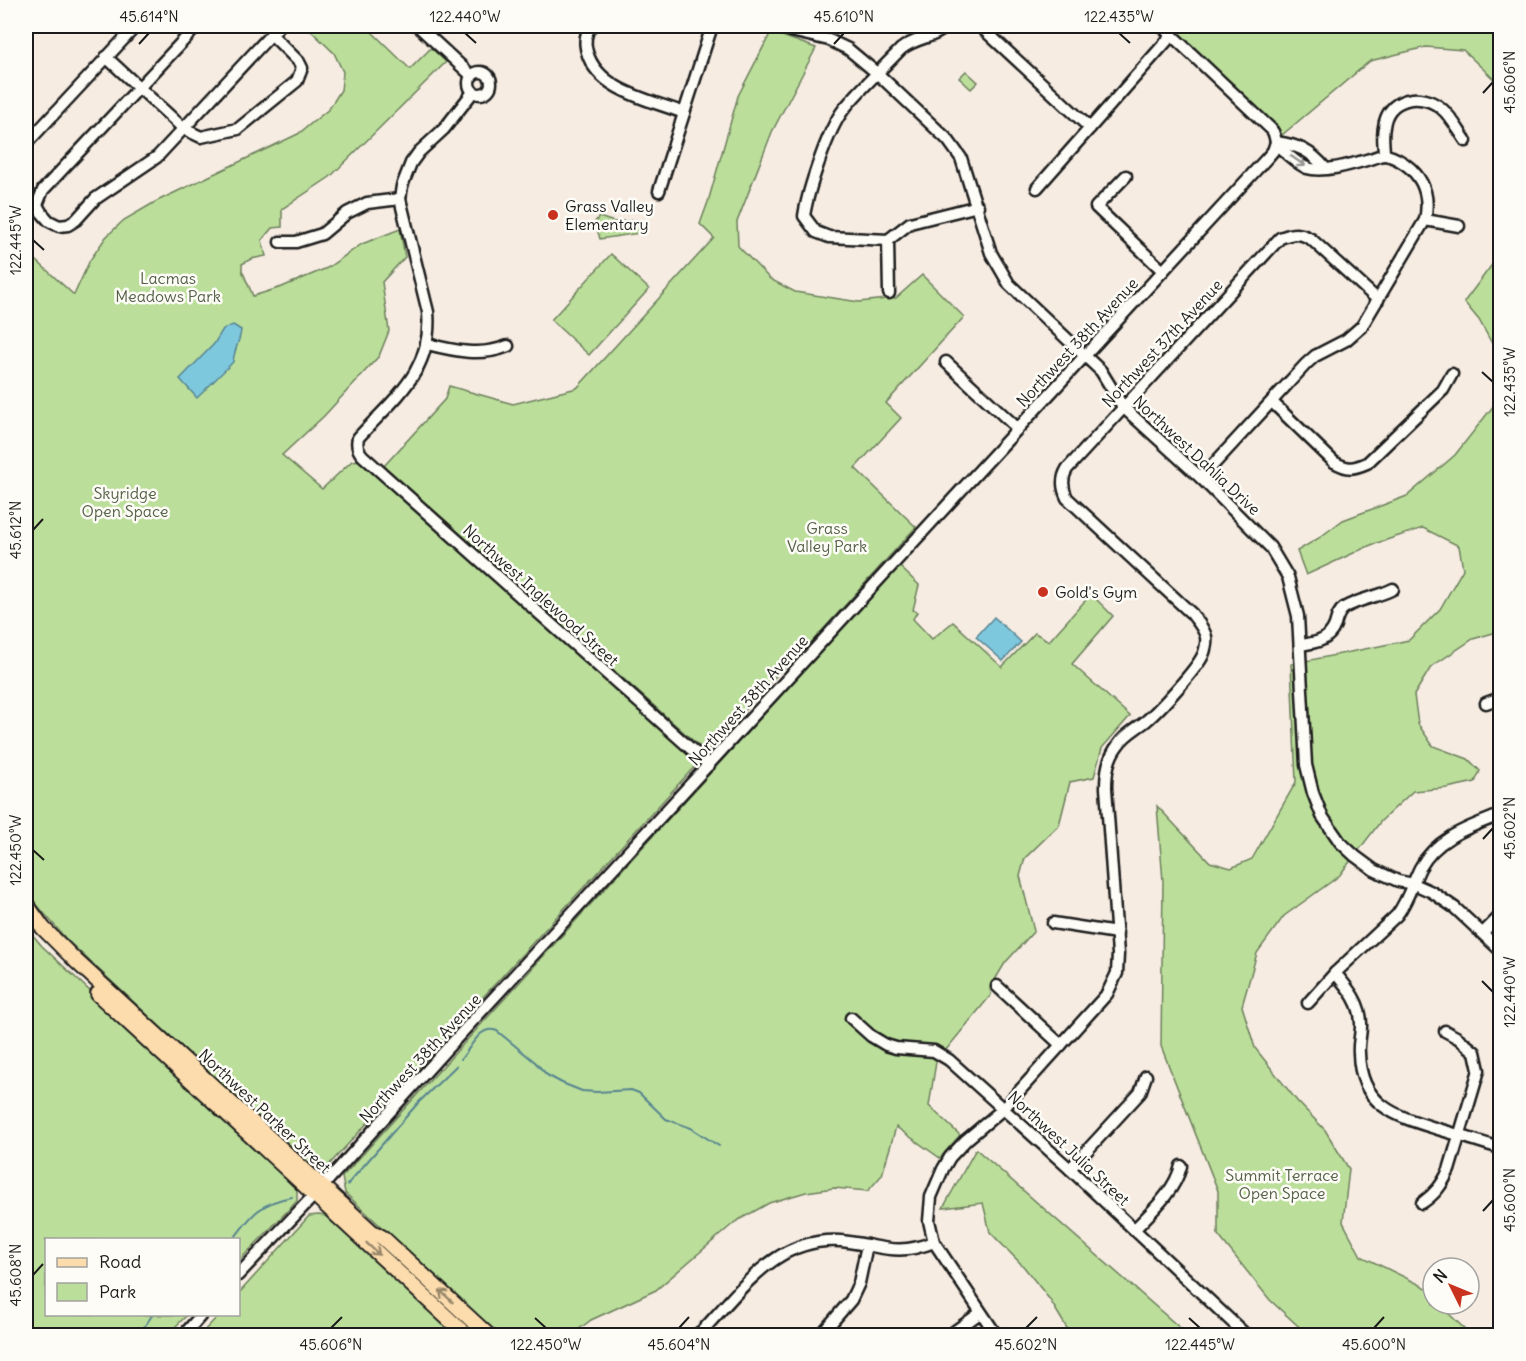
<svg xmlns="http://www.w3.org/2000/svg" width="1526" height="1361" font-family="Delius,sans-serif">
<rect width="100%" height="100%" fill="#f6ece2"/>
<filter id="ink" filterUnits="userSpaceOnUse"><feTurbulence type="fractalNoise" baseFrequency=".0167" numOctaves="2"/><feDisplacementMap in="SourceGraphic" scale="12" xChannelSelector="R" yChannelSelector="G"/><feConvolveMatrix kernelMatrix="1 2 1 2 8 2 1 2 1" color-interpolation-filters="sRGB"/></filter>
<g filter="url(#ink)">
<g fill="#bbdf9a" stroke="#6c7e5b" stroke-width="1.5">
<polygon points="306,26 377,26 372,32 410,69 431,48 446,62 330,177 282,209 282,227 272,228 262,240 266,256 251,259 242,264 242,270 253,296 282,287 327,268 362,244 400,229 405,257 382,282 389,331 379,356 324,416 282,455 322,489 352,461 360,460 697,761 697,764 327,1167 309,1165 67,940 26,892 26,251 74,295 90,260 106,237 124,220 157,201 298,134 329,109 341,90 343,72 334,53"/>
<polygon points="1170,26 1500,26 1500,85 1463,50 1426,47 1370,61 1282,135"/>
<polygon points="771,32 816,48 772,132 737,222 738,246 770,279 795,292 859,302 896,298 922,275 964,317 886,403 901,418 855,468 916,527 800,655 797,653 706,752 384,466 445,399 449,386 513,404 577,388 714,238 700,224 708,202 738,96"/>
<polygon points="966,71 978,82 971,89 959,78"/>
<polygon points="599,217 614,222 637,220 640,233 600,239 595,222"/>
<polygon points="611,254 649,289 589,355 551,320"/>
<polygon points="1500,254 1500,358 1479,320 1464,302"/>
<polygon points="1500,379 1500,631 1473,639 1431,667 1414,695 1418,724 1433,746 1468,759 1480,771 1475,782 1447,788 1413,791 1381,821 1339,876 1284,916 1257,953 1242,1006 1255,1048 1297,1101 1325,1130 1349,1169 1343,1222 1361,1256 1433,1291 1433,1304 1442,1304 1448,1313 1471,1335 1308,1335 1270,1300 1218,1235 1218,1191 1161,1046 1163,881 1157,806 1210,862 1231,868 1252,859 1296,782 1291,664 1409,640 1440,609 1463,569 1459,546 1423,528 1371,545 1306,575 1297,551 1319,538 1343,520 1407,496 1455,455 1495,404"/>
<polygon points="899,566 919,585 913,610 917,612 913,619 932,639 953,622 1002,667 1035,633 1049,641 1091,594 1113,616 1072,664 1130,716 1102,748 1094,777 1070,782 1059,825 1025,858 1020,876 1034,931 1005,963 990,988 991,995 936,1062 929,1106 960,1135 940,1158 896,1127 882,1175 868,1191 834,1188 806,1192 769,1203 735,1222 656,1290 591,1320 570,1336 498,1335 345,1193 342,1177"/>
<polygon points="26,927 42,946 243,1135 297,1190 297,1201 239,1261 238,1240 46,1240 46,1314 187,1315 167,1335 26,1335"/>
<polygon points="976,1149 1188,1335 1071,1335 1050,1300 1024,1267 990,1232 983,1203 943,1208"/>
<polygon points="318,1215 326,1216 457,1335 199,1336 219,1315 238,1314 239,1293 309,1216"/>
</g>
<g fill="#7ec8de" stroke="#578390" stroke-width="1.5">
<path d="M 233,325 L 241,330 C 240,341 234,350 233,362 L 197,398 L 180,379 L 214,344 L 223,329 Z"/>
<polygon points="994,617 1021,642 1003,661 976,637"/>
</g>
<g fill="none" stroke-linecap="round" stroke-linejoin="round">
<g stroke="#578390" stroke-width="2">
<path d="M 461,1059 C 471,1048 480,1024 497,1031 L 535,1062 L 547,1075 L 562,1083 L 582,1091 L 597,1092 L 631,1090 L 639,1093 L 666,1119 L 691,1128 L 719,1146"/>
<polyline points="347,1185 418,1103 456,1066"/>
<path d="M 233,1240 C 251,1215 261,1202 292,1197"/>
<polyline points="138,1336 153,1314"/>
</g>
<g stroke="#1c1c1c" stroke-width="15">
<g id="minor">
<polyline points="197,26 43,190 37,205 41,212 49,221 59,226 68,225 76,220 95,199 157,157 279,26"/>
<polyline points="418,26 472,76"/>
<path d="M 591,26 C 585,34 584,42 587,52 C 598,91 651,100 684,113"/>
<polyline points="780,26 791,31 829,40 848,49 878,74 948,140 961,158 991,253 1009,284 1101,371 1123,407 1201,478 1270,547 1288,577 1298,616 1306,765 1313,793 1322,816 1340,842 1355,856 1374,870 1398,881 1414,884 1432,892 1455,908 1500,950"/>
<path d="M 947,26 C 935,38 916,37 901,49 C 882,69 861,88 844,109 C 828,129 808,190 804,216 L 816,232 L 829,237 L 888,240 L 910,223 L 978,206"/>
<polyline points="980,26 1090,128"/>
<path d="M 1162,26 L 1271,129 C 1275,133 1274,136 1276,141 C 1279,149 1299,165 1307,168 C 1324,173 1353,164 1370,159 C 1374,158 1380,155 1384,155 C 1391,155 1399,160 1405,164 C 1424,178 1430,197 1425,220 L 1362,326 L 1346,340 L 1315,356 L 1306,364 L 1201,478"/>
<polyline points="106,57 184,129 201,137 238,129 297,81 302,68 299,62 271,34"/>
<circle cx="480" cy="83" r="11"/>
<path d="M 473,92 L 444,129 L 419,152 L 411,163 L 402,186 L 400,199 L 428,312 C 433,372 394,398 358,438 C 356,446 358,451 363,456 L 709,765"/>
<path d="M 1276,142 C 1298,145 1311,151 1325,168"/>
<polyline points="26,144 136,26"/>
<path d="M 1384,155 C 1384,146 1382,136 1384,127 C 1387,98 1420,91 1441,108 C 1451,116 1459,131 1466,141"/>
<polyline points="1126,176 1096,207 1163,271"/>
<polyline points="1037,188 1172,35"/>
<polyline points="659,191 712,26"/>
<polyline points="1425,220 1459,226"/>
<polyline points="888,240 889,293"/>
<polyline points="280,242 296,242 322,234 347,213 367,203 400,199"/>
<path d="M 427,344 C 455,351 481,357 508,346"/>
<polyline points="946,362 1017,428"/>
<path d="M 1272,402 L 1334,462 C 1348,470 1353,469 1367,463 L 1443,390 L 1452,374"/>
<path d="M 1300,645 C 1315,643 1329,641 1335,625 C 1337,618 1338,612 1344,608 C 1358,599 1378,597 1393,589"/>
<polyline points="1486,703 1500,698"/>
<polyline points="1053,923 1117,933"/>
<polyline points="1483,933 1500,916"/>
<path d="M 1335,973 C 1348,988 1362,1004 1361,1026 C 1361,1035 1358,1044 1359,1053 C 1360,1106 1396,1116 1438,1129 C 1459,1135 1480,1142 1500,1148"/>
<polyline points="997,986 1061,1045"/>
<path d="M 1308,1003 L 1335,973 L 1397,915 C 1408,900 1412,884 1420,868 C 1437,837 1470,827 1500,815"/>
<polyline points="851,1018 871,1036 886,1045 896,1048 934,1051 949,1060 1070,1169 1247,1336"/>
<polyline points="1070,1169 1140,1093 1146,1076"/>
<path d="M 1422,1203 C 1435,1194 1442,1185 1449,1170 L 1479,1070 L 1475,1052 L 1458,1038 L 1445,1031"/>
<path d="M 1134,1230 C 1152,1211 1175,1191 1181,1166"/>
<polyline points="238,1275 322,1187 443,1053 1267,158 1273,151 1276,142"/>
<polyline points="183,1336 202,1314"/>
<path d="M 695,1336 L 703,1330 C 744,1286 781,1232 849,1242 C 884,1247 898,1256 934,1242"/>
<polyline points="820,1336 851,1300 859,1283 867,1245"/>
<polyline points="948,1336 980,1313"/>
<path d="M 997,1336 L 934,1242 L 929,1221 L 931,1197 L 943,1169 L 950,1157 L 966,1140 L 1003,1109 L 1107,994 L 1117,973 L 1118,954 L 1106,788 C 1106,772 1108,758 1118,745 C 1125,734 1136,729 1146,721 C 1158,711 1197,669 1203,655 C 1205,651 1207,642 1206,637 C 1204,628 1197,621 1192,614 L 1067,498 C 1062,488 1061,479 1067,469 L 1280,238 C 1293,233 1299,232 1311,239 L 1378,300"/>
</g>
</g>
<g stroke="#1c1c1c" stroke-width="18">
<g id="major">
<polyline points="26,904 43,928 76,961 372,1232 383,1238 489,1336"/>
<polyline points="98,994 467,1336"/>
</g>
</g>
<use href="#minor" stroke="#fdfcf7" stroke-width="10"/>
<use href="#major" stroke="#fcdcac" stroke-width="14"/>
</g>
<defs><path id="oneway-shaft" d="M-6 0H5M1.5-3L5.5 0L1.5 3" fill="none" stroke-width="1.6" stroke-linecap="round" stroke-linejoin="round" transform="scale(1.5)"/></defs>
<use stroke="#989794" href="#oneway-shaft" transform="translate(1298 161) rotate(35)"/>
<g stroke="#97866b">
<use href="#oneway-shaft" transform="translate(373 1249) rotate(43)"/>
<use href="#oneway-shaft" transform="translate(446 1296) rotate(-137)"/>
</g>
</g>
<path fill="none" stroke="#1c1c1c" stroke-width="2" d="M 465,33 L 476,43M 1119,33 L 1130,43M 139,44 L 149,33M 834,44 L 844,33M 1483,93 L 1493,82M 33,240 L 44,250M 1482,372 L 1493,382M 33,530 L 43,519M 1483,839 L 1493,828M 33,850 L 44,860M 1482,981 L 1493,992M 1483,1211 L 1493,1200M 33,1275 L 43,1264M 535,1318 L 546,1328M 1189,1318 L 1200,1328M 331,1328 L 342,1317M 679,1328 L 689,1317M 1026,1328 L 1037,1317M 1374,1328 L 1384,1317"/>
<g fill="#c8321e" stroke="#fdfcf7" stroke-width="2">
<circle cx="553" cy="215" r="6"/>
<circle cx="1043" cy="592" r="6"/>
</g>
<g text-anchor="middle" stroke-width="5" stroke-linejoin="round" paint-order="stroke">
<g font-size="16" fill="#1c1c1c" stroke="#fdfcf7" text-anchor="start">
<text x="565" y="212">Grass Valley<tspan x="565" dy="18">Elementary</tspan></text>
<text x="1055" y="598">Gold's Gym</text>
</g>
<g font-size="16" fill="#546048" stroke="#fdfcf7">
<text x="168" y="284">Lacmas<tspan x="168" dy="18">Meadows Park</tspan></text>
<text x="125" y="499">Skyridge<tspan x="125" dy="18">Open Space</tspan></text>
<text x="827" y="534">Grass<tspan x="827" dy="18">Valley Park</tspan></text>
<text x="1282" y="1181">Summit Terrace<tspan x="1282" dy="18">Open Space</tspan></text>
</g>
<g font-size="16" fill="#1c1c1c" stroke="#fdfcf7">
<text transform="translate(1077 342) rotate(-47)" y="6">Northwest 38th Avenue</text>
<text transform="translate(1162 343) rotate(-47)" y="6">Northwest 37th Avenue</text>
<text transform="translate(1197 455) rotate(43)" y="6">Northwest Dahlia Drive</text>
<text transform="translate(541 595) rotate(42)" y="6">Northwest Inglewood Street</text>
<text transform="translate(748 700) rotate(-48)" y="6">Northwest 38th Avenue</text>
<text transform="translate(420 1058) rotate(-47)" y="6">Northwest 38th Avenue</text>
<text transform="translate(265 1111) rotate(43)" y="6">Northwest Parker Street</text>
<text transform="translate(1069 1148) rotate(43)" y="6">Northwest Julia Street</text>
</g>
</g>
<rect width="1526" height="1361" fill="none" stroke="#fdfcf7" stroke-width="66"/>
<rect x="45" y="1238" width="195" height="78" fill="#fdfcf7" stroke="#a3a29f" stroke-width="1.5"/>
<rect x="57" y="1258" width="30" height="9" fill="#fcdcac" stroke="#a3a29f" stroke-width="1.5"/>
<text x="99" y="1268" font-size="18" fill="#1c1c1c">Road</text>
<rect x="57" y="1283" width="30" height="18" fill="#bbdf9a" stroke="#a3a29f" stroke-width="1.5"/>
<text x="99" y="1298" font-size="18" fill="#1c1c1c">Park</text>
<g transform="translate(1451 1286) rotate(313)"><circle r="28" fill="#fdfcf7" stroke="#a3a29f" stroke-width="1.5"/>
<path d="M0-4.5L10 22L0 15L-10 22Z" fill="#c8321e"/>
<text y="-9" font-size="16" font-weight="bold" text-anchor="middle" fill="#1c1c1c">N</text>
</g>
<rect x="33" y="33" width="1460" height="1295" fill="none" stroke="#1c1c1c" stroke-width="2"/>
<g font-size="15" text-anchor="middle" fill="#1c1c1c">
<text x="149" y="22">45.614°N</text>
<text x="465" y="22">122.440°W</text>
<text x="844" y="22">45.610°N</text>
<text x="1119" y="22">122.435°W</text>
<text transform="translate(1510 82) rotate(-90)" y="5">45.606°N</text>
<text transform="translate(16 240) rotate(-90)" y="5">122.445°W</text>
<text transform="translate(1510 382) rotate(-90)" y="5">122.435°W</text>
<text transform="translate(16 530) rotate(-90)" y="5">45.612°N</text>
<text transform="translate(1510 828) rotate(-90)" y="5">45.602°N</text>
<text transform="translate(16 850) rotate(-90)" y="5">122.450°W</text>
<text transform="translate(1510 992) rotate(-90)" y="5">122.440°W</text>
<text transform="translate(1510 1200) rotate(-90)" y="5">45.600°N</text>
<text transform="translate(16 1275) rotate(-90)" y="5">45.608°N</text>
<text x="331" y="1350">45.606°N</text>
<text x="546" y="1350">122.450°W</text>
<text x="679" y="1350">45.604°N</text>
<text x="1026" y="1350">45.602°N</text>
<text x="1200" y="1350">122.445°W</text>
<text x="1374" y="1350">45.600°N</text>
</g>
</svg>
